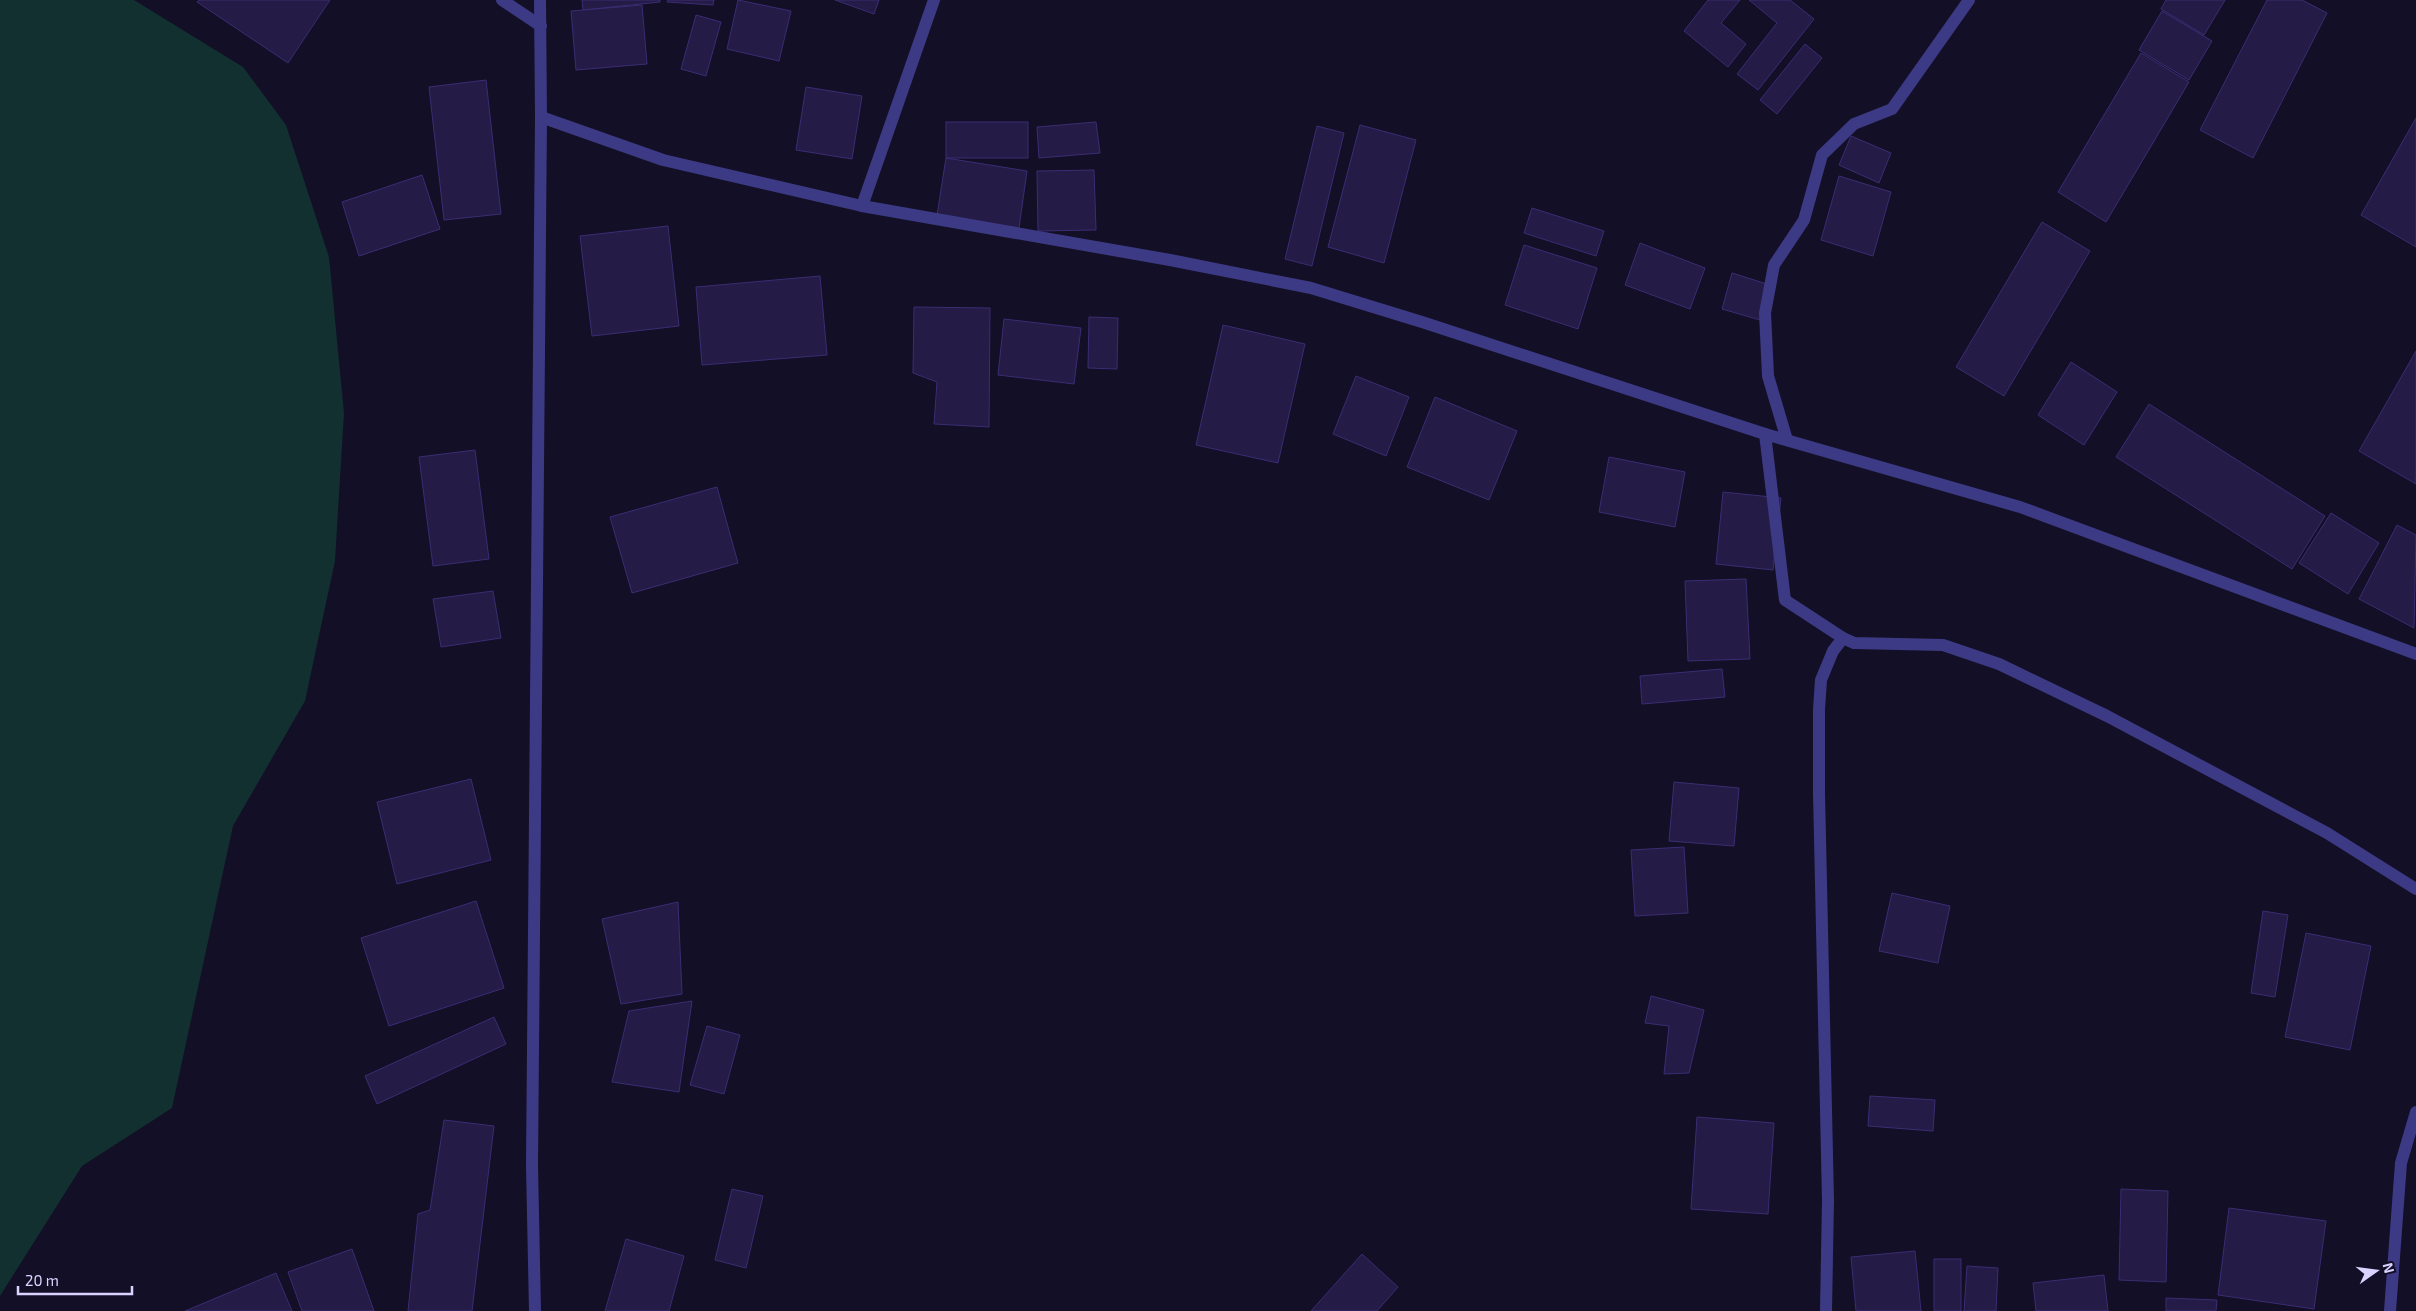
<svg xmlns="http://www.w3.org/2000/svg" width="2416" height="1311" font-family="'Exo 2',sans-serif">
<rect width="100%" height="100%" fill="#130f26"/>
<polygon fill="#12302f" points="0,0 134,0 243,67 286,125 329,257 344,413 335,561 305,701 233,826 172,1108 82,1166 0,1296"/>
<g fill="#241b47" stroke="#3b2d73">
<polygon points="199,0 330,0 288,63 197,2"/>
<polygon points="582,0 660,0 660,2 583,10"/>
<polygon points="668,0 714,0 713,5 667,2"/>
<polygon points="738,0 791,11 779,61 727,49"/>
<polygon points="835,0 879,0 874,14"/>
<polygon points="1708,0 1740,0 1721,23 1746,44 1728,67 1684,31"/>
<polygon points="1749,0 1790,0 1814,19 1758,90 1737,74 1777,23"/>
<polygon points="2166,0 2225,0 2204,35 2161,9"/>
<polygon points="2267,0 2302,0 2327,13 2253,158 2200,130"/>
<polygon points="642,5 647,64 576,70 571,11"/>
<polygon points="2162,11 2212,41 2189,80 2139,50"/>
<polygon points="696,15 721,22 706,76 681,69"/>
<polygon points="1805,44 1822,58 1777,114 1760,100"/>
<polygon points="2141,53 2189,82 2106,222 2058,192"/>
<polygon points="486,80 501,214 444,220 429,87"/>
<polygon points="806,87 862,96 852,159 796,150"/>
<polygon points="2416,118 2416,247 2361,215"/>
<rect x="946" y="122" width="82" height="36"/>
<polygon points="1096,122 1100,153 1039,158 1037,127"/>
<polygon points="1360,125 1416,140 1384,263 1328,247"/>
<polygon points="1317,126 1344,133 1312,266 1285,259"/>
<polygon points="1851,136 1891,153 1879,183 1839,165"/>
<polygon points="946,158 1027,171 1019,228 937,215"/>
<polygon points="1094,170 1096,230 1038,231 1037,171"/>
<polygon points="422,175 440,229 359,256 342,202"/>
<polygon points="1839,176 1891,192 1873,256 1821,240"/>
<polygon points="1532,208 1604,231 1596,256 1524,233"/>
<polygon points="2042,222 2090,251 2004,396 1956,367"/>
<polygon points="668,226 679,326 592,336 580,236"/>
<polygon points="1640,243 1705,268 1690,309 1625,285"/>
<polygon points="1524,245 1597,268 1578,329 1505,305"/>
<polygon points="1732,273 1770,285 1760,320 1722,309"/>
<polygon points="820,276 827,355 702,365 696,287"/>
<polygon points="914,307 990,308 989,427 934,424 937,382 913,373"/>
<polygon points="1089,317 1118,318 1117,369 1088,368"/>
<polygon points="1004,319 1081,328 1074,384 998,375"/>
<polygon points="1223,325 1305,344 1278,463 1196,445"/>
<polygon points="2416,351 2416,484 2359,451"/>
<polygon points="2071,362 2117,392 2084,445 2038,415"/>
<polygon points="1356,376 1409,397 1386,456 1333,434"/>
<polygon points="1435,397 1517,431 1489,500 1407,467"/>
<polygon points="2149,404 2325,516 2292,569 2116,457"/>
<polygon points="475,450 489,559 433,566 419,457"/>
<polygon points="1609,457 1685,472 1675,527 1599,512"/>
<polygon points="717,487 738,563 632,593 610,517"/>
<polygon points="1723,492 1781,498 1773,570 1716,564"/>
<polygon points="2331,513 2379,543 2348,594 2299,563"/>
<polygon points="2397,525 2416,535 2414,628 2359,599"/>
<polygon points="1746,579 1750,659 1688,661 1685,581"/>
<polygon points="493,591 501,638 441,647 433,599"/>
<polygon points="1722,669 1725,697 1642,704 1640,676"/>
<polygon points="471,779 491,860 397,884 377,802"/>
<polygon points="1674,782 1739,788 1734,846 1669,841"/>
<polygon points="1684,847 1688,913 1635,916 1631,850"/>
<polygon points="1892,893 1950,906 1938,963 1879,951"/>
<polygon points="476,901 504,988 389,1026 361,938"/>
<polygon points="678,902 682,994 621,1004 602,919"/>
<polygon points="2263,911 2288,915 2275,997 2251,993"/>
<polygon points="2306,933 2371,946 2350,1050 2285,1037"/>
<polygon points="1651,996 1704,1010 1689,1073 1664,1074 1669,1026 1645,1023"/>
<polygon points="692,1001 679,1092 612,1082 629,1011"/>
<polygon points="494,1017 506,1044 377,1104 365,1076"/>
<polygon points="707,1026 740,1035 724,1094 690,1085"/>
<polygon points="1870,1096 1935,1100 1933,1131 1868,1126"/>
<polygon points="1697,1117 1774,1123 1768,1214 1691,1209"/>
<polygon points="444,1120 494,1126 472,1311 408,1311 418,1214 430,1210"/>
<polygon points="732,1189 763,1196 746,1268 715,1260"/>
<polygon points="2121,1189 2168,1191 2166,1282 2119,1280"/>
<polygon points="2229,1208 2326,1221 2314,1309 2218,1295"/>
<polygon points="626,1239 684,1256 669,1311 605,1311"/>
<polygon points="352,1249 374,1311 302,1311 288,1272"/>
<polygon points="1915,1251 1921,1311 1856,1311 1851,1257"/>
<polygon points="1362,1254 1398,1287 1377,1311 1311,1311"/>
<rect x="1934" y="1259" width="27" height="52"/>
<polygon points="1967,1266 1998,1268 1996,1311 1964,1311"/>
<polygon points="276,1273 292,1311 185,1311"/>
<polygon points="2104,1275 2108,1311 2036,1311 2033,1283"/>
<polygon points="2166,1298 2217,1300 2216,1311 2166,1311"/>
</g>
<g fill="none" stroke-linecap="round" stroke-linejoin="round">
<g stroke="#3d3a85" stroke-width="12">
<polyline points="502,0 541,26"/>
<polyline points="541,117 663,160 862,206 1170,260 1311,288 1422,322 1765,434 2020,507 2416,654"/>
<polyline points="862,206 934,0"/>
<polyline points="1765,434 1785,600 1843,638 1854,643 1943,645 1999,664 2107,716 2327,833 2416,889"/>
<polyline points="1787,440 1768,376 1765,313 1774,265 1804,220 1822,155 1854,124 1892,109 1969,0"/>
<polyline points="535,1311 532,1166 541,117 540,0"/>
<polyline points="1826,1311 1828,1200 1819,793 1819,709 1821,680 1833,651 1843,638"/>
<polyline points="2390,1311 2401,1163 2416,1112"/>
</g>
</g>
<g transform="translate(2376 1271) rotate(76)" stroke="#130f26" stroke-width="4" paint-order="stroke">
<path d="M0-4L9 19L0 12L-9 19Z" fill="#d9d4ff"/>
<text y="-8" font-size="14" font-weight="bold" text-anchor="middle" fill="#d9d4ff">N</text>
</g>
<path d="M18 1286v8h114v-8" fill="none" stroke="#d9d4ff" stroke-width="2.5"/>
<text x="25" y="1286" font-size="15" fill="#d9d4ff" stroke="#130f26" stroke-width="4" paint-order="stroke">20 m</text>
</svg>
